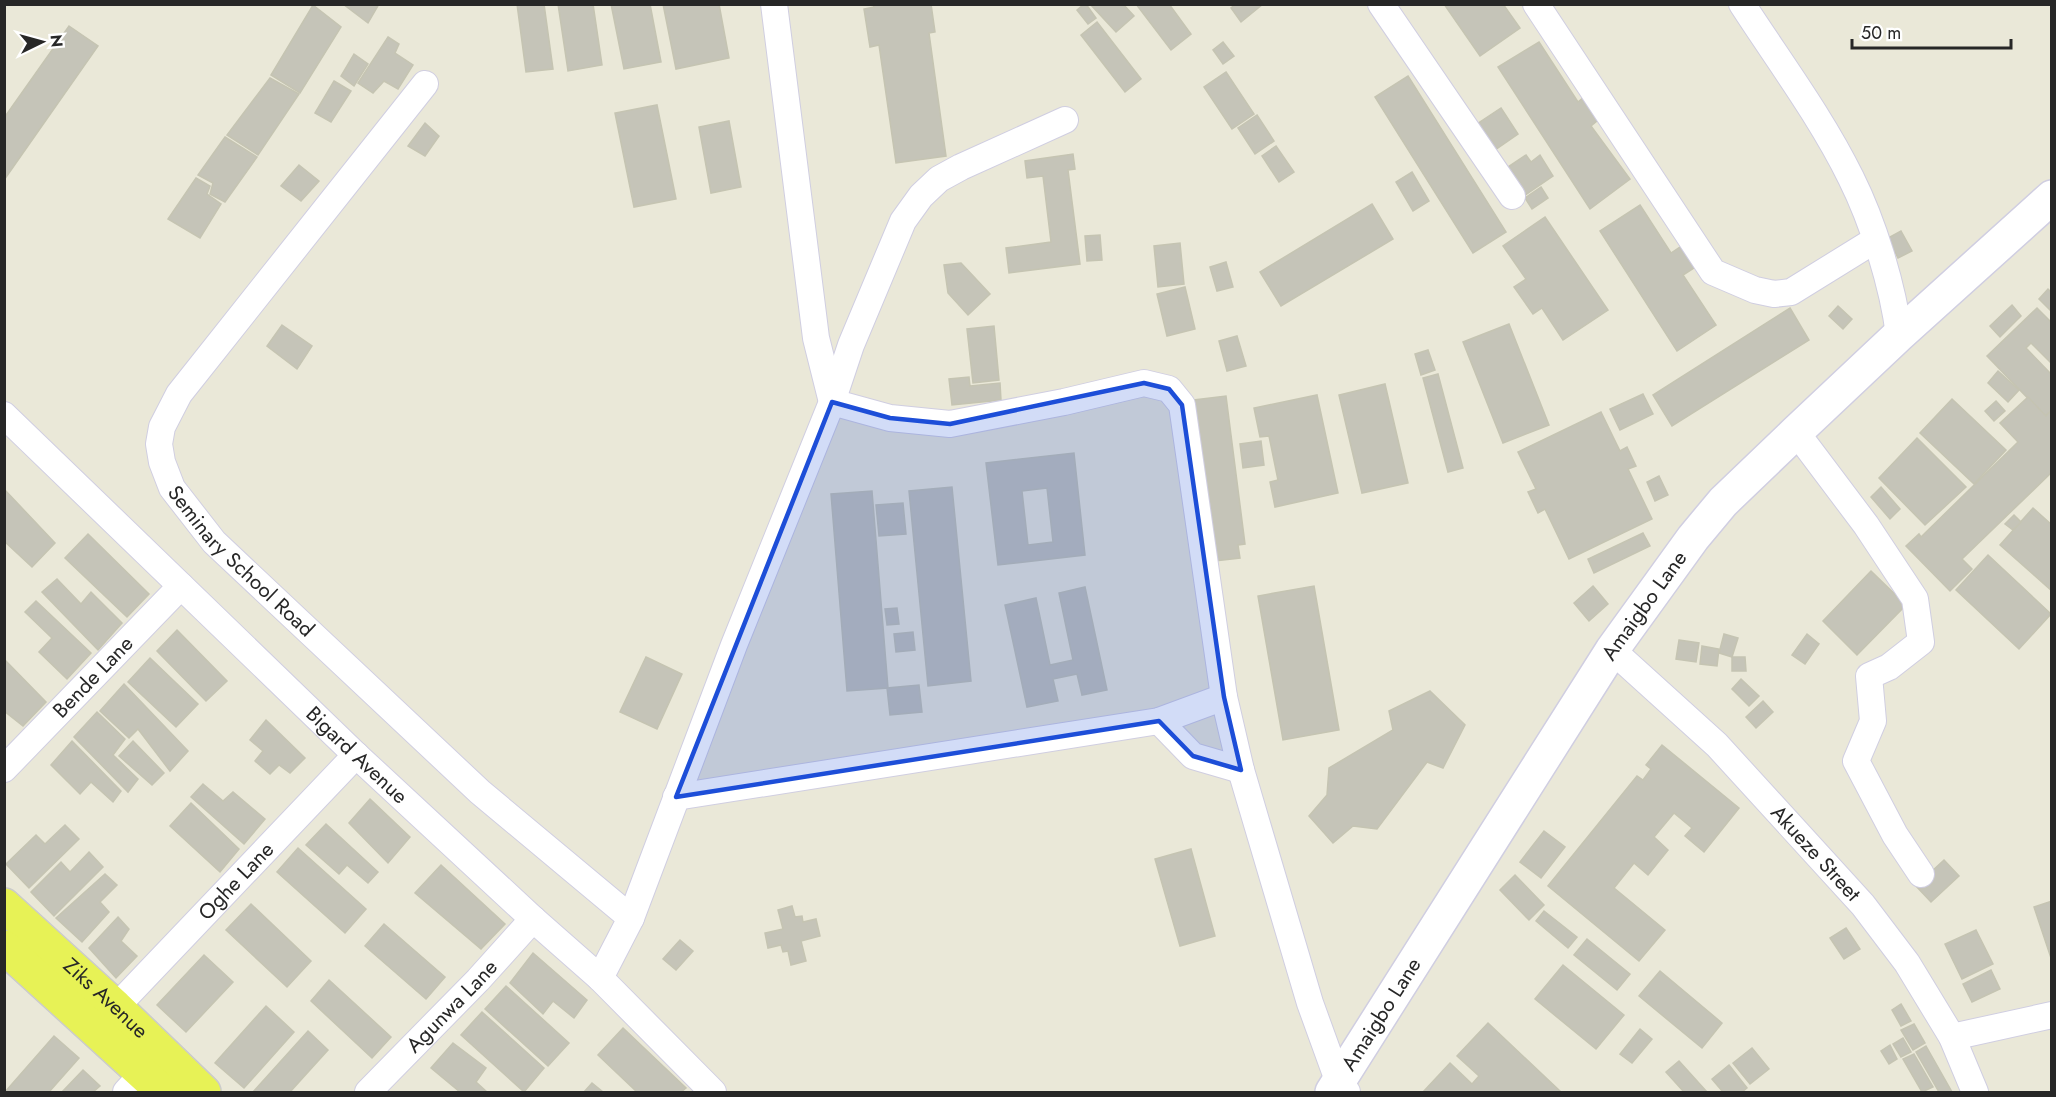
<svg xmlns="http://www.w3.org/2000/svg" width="2056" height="1097" font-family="Jost,sans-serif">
<rect width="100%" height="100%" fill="#eae8d8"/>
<g fill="#c5c4b8" stroke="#c5c4b2" stroke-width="1.5" fill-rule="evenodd">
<polygon points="343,4 379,4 368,23"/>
<polygon points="517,4 544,4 553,69 526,72"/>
<polygon points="558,4 593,4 602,65 568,71"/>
<polygon points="611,4 650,4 661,62 624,69"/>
<polygon points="663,4 719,4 729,58 676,69"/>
<polygon points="873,4 931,4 935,32 929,33 946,156 896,163 879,45 870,47 864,9 874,7"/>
<polygon points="1084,4 1086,4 1096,18 1088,24 1077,10"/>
<polygon points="1090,4 1123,4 1134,16 1116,32"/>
<polygon points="1136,4 1169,4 1191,34 1171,50"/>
<polygon points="1236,4 1263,4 1241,22 1231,8"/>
<polygon points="1444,4 1503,4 1520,28 1480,56"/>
<polygon points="313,5 341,27 300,93 271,75"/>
<polygon points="1097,22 1141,79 1125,92 1081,35"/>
<polygon points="69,26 98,46 4,180 4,118"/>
<polygon points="388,37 399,44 395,53 413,65 398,89 384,81 373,93 358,83"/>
<polygon points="1223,42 1234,56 1223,64 1213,50"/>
<polygon points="1539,42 1578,102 1590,92 1604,115 1591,126 1630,179 1590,209 1498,67"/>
<polygon points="354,54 368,64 354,86 341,76"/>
<polygon points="1226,72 1254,114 1232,129 1204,87"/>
<polygon points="1408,76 1506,232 1473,253 1375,97"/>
<polygon points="270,78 299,94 258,155 227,135"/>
<polygon points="334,81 351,91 331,122 315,113"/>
<polygon points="657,105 676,199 634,207 615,113"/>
<polygon points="1501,108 1518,134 1495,150 1477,124"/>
<polygon points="1257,115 1274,141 1255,154 1238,128"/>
<polygon points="729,121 741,187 711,193 699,127"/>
<polygon points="425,123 439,136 425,156 408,146"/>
<polygon points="225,137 257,157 225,202 210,194 213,183 198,175"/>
<polygon points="1276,146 1294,172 1279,182 1262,156"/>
<polygon points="1073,154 1075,169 1068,170 1080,264 1009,273 1006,248 1051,242 1043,176 1027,178 1025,161"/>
<polygon points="1526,155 1531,162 1540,155 1553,176 1518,200 1499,173"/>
<polygon points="299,165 319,181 301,201 281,186"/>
<polygon points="1412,172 1429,201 1413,211 1396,182"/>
<polygon points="196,178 210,186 207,194 221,204 200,238 168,219"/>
<polygon points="1541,187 1548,198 1532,209 1525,198"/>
<polygon points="1372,204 1393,239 1281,306 1260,272"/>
<polygon points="1640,205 1671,253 1683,245 1697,266 1683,275 1716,325 1677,351 1600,231"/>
<polygon points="1545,217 1608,310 1563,340 1542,308 1533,314 1514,287 1526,279 1503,246"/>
<polygon points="1901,231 1912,251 1898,258 1888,238"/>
<polygon points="1100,235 1102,260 1087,261 1085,236"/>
<polygon points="1180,243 1184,284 1158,287 1154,246"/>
<polygon points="1226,262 1233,287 1217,291 1210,267"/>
<polygon points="961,263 990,294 968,315 948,293 944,265"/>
<polygon points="1185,287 1195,329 1167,336 1157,294"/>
<polygon points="2048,289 2052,293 2052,312 2039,299"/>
<polygon points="2012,305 2021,316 2000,337 1990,326"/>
<polygon points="1838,306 1852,319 1843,329 1829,316"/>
<polygon points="1790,308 1809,340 1672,426 1653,395"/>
<polygon points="2037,308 2052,323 2052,364 2031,343 2026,348 2052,375 2052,410 2045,416 1987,356"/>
<polygon points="1509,324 1549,425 1503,443 1463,342"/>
<polygon points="282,325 312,346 297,369 267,346"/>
<polygon points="994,326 999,380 973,383 967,329"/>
<polygon points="1237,336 1246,366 1227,371 1219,341"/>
<polygon points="1428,350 1435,370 1421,375 1415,354"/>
<polygon points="1998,371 2019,390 2008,402 1988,383"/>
<polygon points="1438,374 1463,468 1448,472 1423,378"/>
<polygon points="969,377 970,386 1000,383 1001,400 952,405 949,379"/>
<polygon points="1385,384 1408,483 1362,493 1339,395"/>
<polygon points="1643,394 1653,414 1620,430 1610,409"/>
<polygon points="1317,395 1338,493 1275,507 1270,482 1278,480 1269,436 1260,437 1254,408"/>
<polygon points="1226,396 1245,544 1238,545 1240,558 1215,561 1194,400"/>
<polygon points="2028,397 2046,416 2052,410 2052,472 1962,559 1972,569 1950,591 1906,546 1919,534 1921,537 2018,442 2000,423"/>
<polygon points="1952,399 2006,450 1974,484 1920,433"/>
<polygon points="1996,401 2005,411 1994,421 1985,411"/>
<polygon points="1601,412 1620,451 1627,447 1636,466 1628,469 1652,519 1569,559 1545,509 1538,513 1528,492 1536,489 1518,452"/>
<polygon points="1917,438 1966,487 1925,525 1879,478"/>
<polygon points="1261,441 1264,465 1243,468 1240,444"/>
<path d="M 1074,453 L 1085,555 L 998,565 L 986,463 ZM 1047,488 L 1053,542 L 1028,545 L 1022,491 Z"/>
<polygon points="1659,476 1668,495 1655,501 1647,482"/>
<polygon points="952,487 971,681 928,686 909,491"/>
<polygon points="1881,487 1900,509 1890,519 1871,497"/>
<polygon points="4,489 55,543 32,567 4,541"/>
<polygon points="872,491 888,688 847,691 831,494"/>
<polygon points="903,503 906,534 879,536 876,505"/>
<polygon points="2033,508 2052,525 2052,591 2000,545"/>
<polygon points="2014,515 2021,522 2013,530 2005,524"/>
<polygon points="1643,533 1650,546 1594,573 1588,559"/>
<polygon points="88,534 149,594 127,617 65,558"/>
<polygon points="1988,555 2051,614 2019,649 1956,590"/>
<polygon points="1871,571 1906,605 1857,655 1823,621"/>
<polygon points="57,579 81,604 91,592 122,623 98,650 42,592"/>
<polygon points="1314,586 1339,730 1283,740 1258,596"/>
<polygon points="1593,586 1608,604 1589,621 1574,603"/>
<polygon points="1085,587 1107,690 1082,695 1077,674 1053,679 1058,701 1027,707 1005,605 1036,598 1050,665 1073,660 1059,593"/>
<polygon points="36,601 91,653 67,679 39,652 52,638 25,612"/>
<polygon points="897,608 899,624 887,625 885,609"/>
<polygon points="177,630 227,681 206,701 157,651"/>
<polygon points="913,632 915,650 896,652 894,634"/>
<polygon points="1724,634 1738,638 1732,657 1719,653"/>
<polygon points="1807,634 1819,644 1805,664 1792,655"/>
<polygon points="1679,640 1699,643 1696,662 1676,659"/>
<polygon points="1702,646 1719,649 1717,666 1700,664"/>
<polygon points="646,657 682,674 657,729 620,712"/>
<polygon points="1732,657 1745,657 1746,671 1732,671"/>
<polygon points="150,658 198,704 176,727 128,682"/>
<polygon points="4,659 46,702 23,726 4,711"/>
<polygon points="1741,679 1759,696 1749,706 1732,689"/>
<polygon points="124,684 188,751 170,771 138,729 129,738 100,711"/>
<polygon points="919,685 922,712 890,715 887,688"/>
<polygon points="1430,691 1465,725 1443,768 1427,762 1377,829 1353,826 1333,843 1309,816 1327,795 1329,768 1393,730 1389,711"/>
<polygon points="1763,701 1773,712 1756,728 1746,717"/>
<polygon points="97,712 125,739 113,755 138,779 128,792 74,737"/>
<polygon points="266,720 305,758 290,773 279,765 270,774 255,761 263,751 250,740"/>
<polygon points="72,741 121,791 113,802 91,782 80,794 51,765"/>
<polygon points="133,741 164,773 152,785 119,756"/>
<polygon points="1662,745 1739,808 1704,852 1685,836 1692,828 1674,813 1654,837 1668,850 1648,875 1634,863 1614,888 1665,930 1639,961 1548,886 1637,776 1643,780 1651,769 1646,765"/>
<polygon points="203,784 223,801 233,792 265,819 244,844 191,797"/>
<polygon points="370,799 410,837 388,863 349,823"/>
<polygon points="191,803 239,849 220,872 170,826"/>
<polygon points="326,824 378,872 368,883 347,865 339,874 306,845"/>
<polygon points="65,825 79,839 29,888 6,864 36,835 45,844"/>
<polygon points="1544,831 1565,847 1541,878 1520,862"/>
<polygon points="298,848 366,909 345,933 277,872"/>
<polygon points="1191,849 1215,936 1180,946 1155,859"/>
<polygon points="89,852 103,867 54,916 31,892 61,862 70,872"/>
<polygon points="1944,860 1959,876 1931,902 1916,886"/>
<polygon points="441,865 505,924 481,949 415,893"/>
<polygon points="105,874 117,885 100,902 109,912 82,942 56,918"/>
<polygon points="1515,875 1544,905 1529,920 1500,890"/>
<polygon points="2052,901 2052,961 2034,907"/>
<polygon points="251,904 311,961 287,987 226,930"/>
<polygon points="792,906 795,917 802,916 803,922 816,919 820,936 801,941 806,961 791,965 788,951 783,952 781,945 768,948 765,933 783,929 778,910"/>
<polygon points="1544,911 1577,937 1568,948 1536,921"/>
<polygon points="118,917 129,929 121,941 137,956 116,978 89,948"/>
<polygon points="384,924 445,977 426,999 365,946"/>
<polygon points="1846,928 1860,949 1844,959 1830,938"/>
<polygon points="1976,930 1993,964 1962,979 1945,944"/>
<polygon points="1587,939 1630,974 1617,990 1574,955"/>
<polygon points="680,940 693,951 676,970 663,959"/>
<polygon points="533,953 587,1000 574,1018 553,1001 543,1014 510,983"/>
<polygon points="204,955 233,982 186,1032 157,1005"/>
<polygon points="1563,965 1624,1015 1596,1049 1535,999"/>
<polygon points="1991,970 2000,989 1972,1002 1963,984"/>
<polygon points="1660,971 1722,1023 1702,1048 1639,996"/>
<polygon points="329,980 391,1037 372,1058 311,1001"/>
<polygon points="506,986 569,1043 548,1066 485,1009"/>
<polygon points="1901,1004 1911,1021 1901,1026 1892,1010"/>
<polygon points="266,1006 294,1032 244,1088 215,1063"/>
<polygon points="482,1012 544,1068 524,1092 461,1035"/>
<polygon points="1488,1023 1561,1092 1423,1092 1450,1063 1472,1084 1479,1076 1457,1056"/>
<polygon points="1914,1024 1925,1043 1913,1050 1901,1030"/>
<polygon points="623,1028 686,1088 681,1092 637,1092 598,1055"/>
<polygon points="1640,1029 1652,1039 1632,1063 1620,1054"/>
<polygon points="308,1031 328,1050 290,1092 253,1092"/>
<polygon points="54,1036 79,1058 49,1092 5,1092"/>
<polygon points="1903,1038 1911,1052 1901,1057 1893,1044"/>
<polygon points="453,1043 486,1068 476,1082 487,1092 460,1092 431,1068"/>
<polygon points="1890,1045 1897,1059 1889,1064 1881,1051"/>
<polygon points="1926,1046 1952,1092 1939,1092 1916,1052"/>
<polygon points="1752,1048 1769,1069 1750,1084 1733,1063"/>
<polygon points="1914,1054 1933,1087 1922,1092 1903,1059"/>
<polygon points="1679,1061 1707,1092 1684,1092 1666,1072"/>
<polygon points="1729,1065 1747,1088 1742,1092 1723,1092 1712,1079"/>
<polygon points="83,1070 100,1086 93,1092 62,1092"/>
<polygon points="592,1083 603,1092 584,1092"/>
</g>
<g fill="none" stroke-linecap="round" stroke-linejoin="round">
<g stroke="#d0cee1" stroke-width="28">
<g id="street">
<polyline points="774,4 816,338 832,402 890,418 950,424 1064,402 1144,383 1169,389 1182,405 1224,697 1241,770 1310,1003 1339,1083 1347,1092"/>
<polyline points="1381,4 1512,196"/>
<polyline points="1536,4 1713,272 1755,290 1774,294 1791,292 1875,240"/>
<path d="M 1742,4 C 1779,61 1821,117 1851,178 C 1873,222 1893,286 1899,335"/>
<path id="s1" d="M 425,84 L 179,394 L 162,427 L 159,444 L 162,462 L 172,488 L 214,542 L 480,792 L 631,918 L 600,978"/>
<path id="s2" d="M 4,415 L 356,755 L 533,919 L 600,978 L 713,1092"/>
<polyline points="1796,432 1866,525 1915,599 1921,642 1889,667 1869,676 1873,721 1856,761 1895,835 1921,874"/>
<path id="s3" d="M 1612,650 L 1717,745 L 1863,905 L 1907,963 L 1952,1037 L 1975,1092"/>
<polyline points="1159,721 1193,756 1241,770"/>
<path id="s4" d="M 4,769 L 181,586"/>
<polyline points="676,797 1159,721 1224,697"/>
<polyline points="631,918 734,645 832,402 851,345 903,221 921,196 939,179 961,167 1065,120"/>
<path id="s5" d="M 116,1007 L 356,755"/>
<polyline points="1952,1037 2052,1015"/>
<polyline points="126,1092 154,1061"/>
<path id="s6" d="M 368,1092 L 478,980 L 533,919"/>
</g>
</g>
<g stroke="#d0cee1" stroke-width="36">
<g id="secondary">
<path id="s7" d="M 1332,1092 L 1612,650 L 1693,538 L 1723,502 L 1796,432 L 1899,335 L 2052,197"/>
</g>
</g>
<g stroke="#cbcbcb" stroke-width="36">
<g id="primary">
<path id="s8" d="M 4,905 L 116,1007 L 204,1092"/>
<polyline points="4,947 163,1092"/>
</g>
</g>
<use href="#street" stroke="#fff" stroke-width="26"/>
<use href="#secondary" stroke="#fff" stroke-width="33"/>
<use href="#primary" stroke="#e7f256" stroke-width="33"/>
</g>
<path fill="#1d4ed8" fill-opacity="0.2" stroke="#1d4ed8" stroke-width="4.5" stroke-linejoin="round" d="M 1144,383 L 1169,389 L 1182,405 L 1224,697 L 1241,770 L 1193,756 L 1159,721 L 676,797 L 832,402 L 890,418 L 950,424 Z"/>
<g text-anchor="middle" stroke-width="4.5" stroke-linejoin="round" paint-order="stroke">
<g font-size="21" fill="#272727" stroke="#fff">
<text dy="7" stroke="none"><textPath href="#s1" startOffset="597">Seminary School Road</textPath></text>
<text dy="7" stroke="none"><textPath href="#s7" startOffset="578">Amaigbo Lane</textPath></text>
<text dy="7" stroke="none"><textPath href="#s4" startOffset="128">Bende Lane</textPath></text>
<text dy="7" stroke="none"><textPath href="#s2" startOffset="490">Bigard Avenue</textPath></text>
<text dy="7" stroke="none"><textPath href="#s3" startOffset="288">Akueze Street</textPath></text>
<text dy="7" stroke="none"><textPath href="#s5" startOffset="174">Oghe Lane</textPath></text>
<text dy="7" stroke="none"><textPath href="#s8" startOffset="138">Ziks Avenue</textPath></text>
<text dy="7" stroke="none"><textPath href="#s6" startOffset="120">Agunwa Lane</textPath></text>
<text dy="7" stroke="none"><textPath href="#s7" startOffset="92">Amaigbo Lane</textPath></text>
</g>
</g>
<rect width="2056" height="1097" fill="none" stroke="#272727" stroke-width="12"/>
<g transform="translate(42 42) rotate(85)" stroke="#ffffff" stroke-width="4.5" paint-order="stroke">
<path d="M0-4.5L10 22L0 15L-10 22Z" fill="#272727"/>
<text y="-9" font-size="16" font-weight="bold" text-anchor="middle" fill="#272727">N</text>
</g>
<path d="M1852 39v9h159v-9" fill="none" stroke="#272727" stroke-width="3"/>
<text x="1861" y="39" font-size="18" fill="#272727" stroke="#ffffff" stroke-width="4.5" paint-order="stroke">50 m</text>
</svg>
